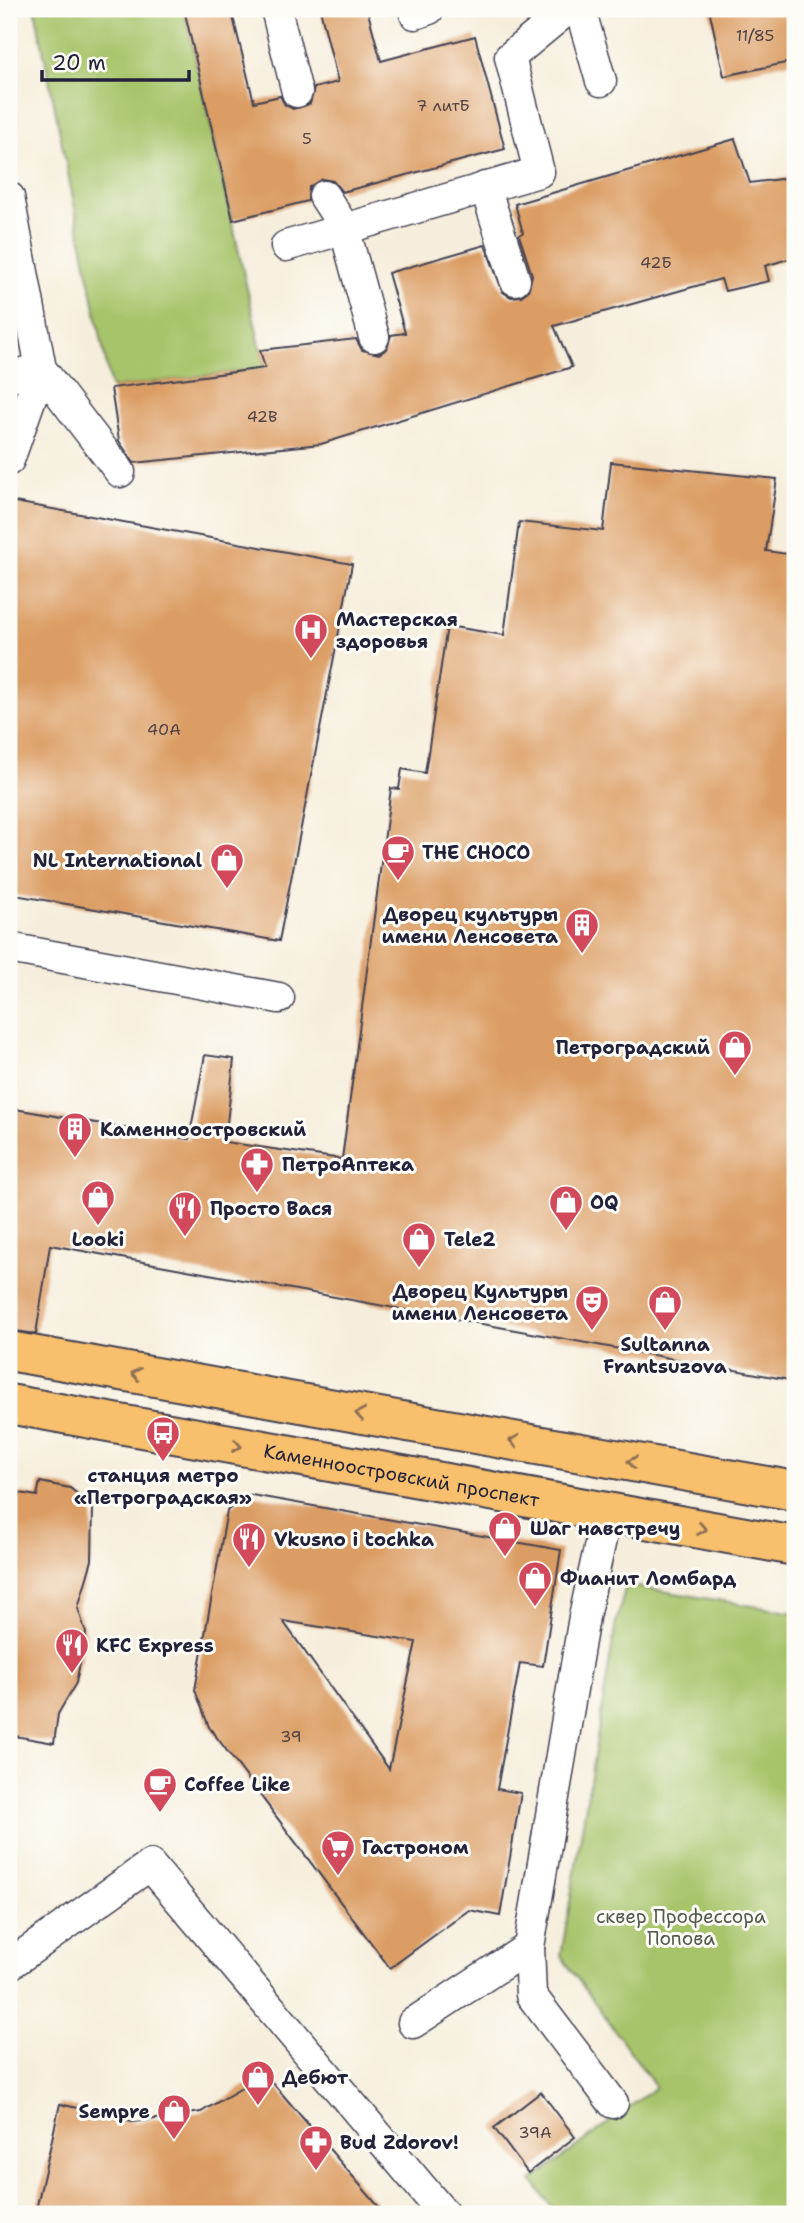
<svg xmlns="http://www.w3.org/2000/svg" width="804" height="2223" font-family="'Shantell Sans',sans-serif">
<rect width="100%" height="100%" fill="#fdfcf7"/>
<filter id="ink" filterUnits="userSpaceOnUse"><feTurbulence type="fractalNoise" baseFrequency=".0143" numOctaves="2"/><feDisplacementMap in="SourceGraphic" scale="14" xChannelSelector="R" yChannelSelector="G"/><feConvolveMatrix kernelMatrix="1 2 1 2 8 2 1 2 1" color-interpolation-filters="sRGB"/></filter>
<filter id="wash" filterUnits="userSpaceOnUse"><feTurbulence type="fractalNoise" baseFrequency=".00686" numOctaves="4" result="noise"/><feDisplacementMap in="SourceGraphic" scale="28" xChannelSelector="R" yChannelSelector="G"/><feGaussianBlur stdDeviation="1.57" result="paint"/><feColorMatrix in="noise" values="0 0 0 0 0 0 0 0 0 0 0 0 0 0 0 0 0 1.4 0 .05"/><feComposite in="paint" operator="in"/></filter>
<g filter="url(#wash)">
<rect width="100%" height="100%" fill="#f6eedc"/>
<g fill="#a7c46b" stroke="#647353" stroke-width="2">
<polygon points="35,9 184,9 265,368 111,388"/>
<polygon points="626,1585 795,1613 795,2214 558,2214 532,2181 656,2087 561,1956 616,1623"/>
</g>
<g id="blocks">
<g fill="#db9d63" fill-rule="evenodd">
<polygon points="184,9 231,9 254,102 280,96 285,105 293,109 310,104 314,88 338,82 320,9 367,9 381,61 475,36 505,149 342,192 333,181 322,179 309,187 308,201 233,220"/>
<polygon points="709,9 795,9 795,61 724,76"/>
<polygon points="735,139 750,183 795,177 795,257 765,266 769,281 725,291 721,279 554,326 572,367 321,444 134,463 119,441 111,388 265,368 260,350 356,339 362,350 379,354 387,349 391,335 405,333 388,273 485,245 503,292 511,297 521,296 528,291 532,275 519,235 523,233 515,204"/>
<polygon points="611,462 777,479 766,551 795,555 795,1381 50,1245 36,1334 9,1330 9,1108 189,1139 205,1055 234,1059 225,1142 342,1159 391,788 399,789 402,769 425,773 447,626 504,635 519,522 603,531"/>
<polygon points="9,501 352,564 279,941 9,894"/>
<polygon points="40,1482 70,1488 93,1506 92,1560 78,1608 86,1633 76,1683 58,1714 54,1743 9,1735 9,1491 37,1496"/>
<path d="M 246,1494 L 561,1550 L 543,1666 L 520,1663 L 497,1789 L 521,1793 L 500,1916 L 469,1910 L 390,1968 L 209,1727 L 195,1690 L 227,1511 ZM 283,1621 L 416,1642 L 389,1769 Z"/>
<polygon points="265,2074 385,2214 35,2214 60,2104 136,2122 201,2112"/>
<polygon points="541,2092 575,2137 528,2173 494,2128"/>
</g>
</g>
</g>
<g filter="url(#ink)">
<use href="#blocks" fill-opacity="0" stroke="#424153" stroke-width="2"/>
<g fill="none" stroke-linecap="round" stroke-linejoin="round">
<g stroke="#424153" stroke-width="33">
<g id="lane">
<polyline points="276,9 297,92"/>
<polyline points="414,9 415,14 429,9"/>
<polyline points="580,9 601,81"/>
<polyline points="485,187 515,280"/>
<polyline points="324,196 344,227 374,337"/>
<polyline points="9,197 41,369 9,376"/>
<polyline points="286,246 539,172 510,57 568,9"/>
<polyline points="9,460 41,369 120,472"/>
<polyline points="9,948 279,998"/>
<polyline points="607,1512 584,1617 529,1947 531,1995 613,2103"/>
<polyline points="9,1965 150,1865 444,2214"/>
<polyline points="413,2023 529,1947"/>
</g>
</g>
<g stroke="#424153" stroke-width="42">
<g id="primary">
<polyline points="9,1351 795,1491"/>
<path id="s1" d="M 9,1404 L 795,1546"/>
</g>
</g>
<use href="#lane" stroke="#fff" stroke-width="30"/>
<use href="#primary" stroke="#f8bf6c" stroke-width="38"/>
</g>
<defs><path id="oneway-chevron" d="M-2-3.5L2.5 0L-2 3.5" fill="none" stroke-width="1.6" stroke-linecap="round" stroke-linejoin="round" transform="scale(1.75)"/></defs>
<g stroke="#8d7054">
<use href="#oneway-chevron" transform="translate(136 1374) rotate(-170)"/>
<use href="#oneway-chevron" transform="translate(360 1414) rotate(-170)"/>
<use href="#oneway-chevron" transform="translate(514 1441) rotate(-170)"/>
<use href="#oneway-chevron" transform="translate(237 1446) rotate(10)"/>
<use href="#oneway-chevron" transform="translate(632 1462) rotate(-170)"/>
<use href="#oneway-chevron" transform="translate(702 1529) rotate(10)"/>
</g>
</g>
<defs>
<g id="hospital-pin" transform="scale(1.75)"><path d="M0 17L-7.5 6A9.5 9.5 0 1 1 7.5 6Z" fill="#d1495b" stroke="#fdfcf7"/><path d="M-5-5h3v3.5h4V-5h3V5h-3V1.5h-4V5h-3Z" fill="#fff"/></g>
<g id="cafe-pin" transform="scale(1.75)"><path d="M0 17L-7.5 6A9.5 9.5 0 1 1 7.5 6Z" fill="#d1495b" stroke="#fdfcf7"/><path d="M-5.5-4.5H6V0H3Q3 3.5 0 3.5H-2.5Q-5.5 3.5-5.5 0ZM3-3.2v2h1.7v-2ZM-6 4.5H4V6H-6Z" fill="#fff"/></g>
<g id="shop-pin" transform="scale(1.75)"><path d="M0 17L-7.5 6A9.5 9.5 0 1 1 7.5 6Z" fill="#d1495b" stroke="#fdfcf7"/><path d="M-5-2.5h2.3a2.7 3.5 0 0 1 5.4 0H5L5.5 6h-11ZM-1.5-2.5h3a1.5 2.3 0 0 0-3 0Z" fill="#fff"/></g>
<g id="building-pin" transform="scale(1.75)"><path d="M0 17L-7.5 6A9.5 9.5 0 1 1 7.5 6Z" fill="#d1495b" stroke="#fdfcf7"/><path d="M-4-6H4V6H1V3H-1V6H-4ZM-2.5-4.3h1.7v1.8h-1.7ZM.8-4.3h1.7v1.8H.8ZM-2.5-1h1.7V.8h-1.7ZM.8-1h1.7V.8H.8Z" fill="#fff"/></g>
<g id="pharmacy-pin" transform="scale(1.75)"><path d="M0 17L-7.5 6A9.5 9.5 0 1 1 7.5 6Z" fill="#d1495b" stroke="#fdfcf7"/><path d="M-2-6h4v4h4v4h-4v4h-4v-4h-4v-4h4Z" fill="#fff"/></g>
<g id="restaurant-pin" transform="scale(1.75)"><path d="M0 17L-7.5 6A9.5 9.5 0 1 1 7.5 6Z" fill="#d1495b" stroke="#fdfcf7"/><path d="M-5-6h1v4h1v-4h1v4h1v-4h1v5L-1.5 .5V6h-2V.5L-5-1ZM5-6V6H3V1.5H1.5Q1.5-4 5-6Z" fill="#fff"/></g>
<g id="theatre-pin" transform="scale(1.75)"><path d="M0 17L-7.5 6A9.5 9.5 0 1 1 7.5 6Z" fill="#d1495b" stroke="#fdfcf7"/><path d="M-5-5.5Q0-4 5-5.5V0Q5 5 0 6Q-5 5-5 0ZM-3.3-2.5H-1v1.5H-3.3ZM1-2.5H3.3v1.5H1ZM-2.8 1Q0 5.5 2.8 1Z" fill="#fff"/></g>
<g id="bus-pin" transform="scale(1.75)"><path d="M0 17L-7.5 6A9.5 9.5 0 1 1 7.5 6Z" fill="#d1495b" stroke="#fdfcf7"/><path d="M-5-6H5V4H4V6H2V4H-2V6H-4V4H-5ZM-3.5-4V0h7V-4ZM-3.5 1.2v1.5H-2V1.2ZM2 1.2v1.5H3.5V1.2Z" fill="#fff"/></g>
<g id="supermarket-pin" transform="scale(1.75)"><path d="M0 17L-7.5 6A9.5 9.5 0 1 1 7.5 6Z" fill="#d1495b" stroke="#fdfcf7"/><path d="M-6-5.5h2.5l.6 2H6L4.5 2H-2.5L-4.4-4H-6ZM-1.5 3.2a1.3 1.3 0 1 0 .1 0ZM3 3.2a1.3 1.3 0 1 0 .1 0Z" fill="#fff"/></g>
</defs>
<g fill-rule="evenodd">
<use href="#hospital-pin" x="311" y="630"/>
<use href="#cafe-pin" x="398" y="852"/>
<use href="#shop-pin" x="227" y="860"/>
<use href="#building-pin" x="582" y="925"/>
<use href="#shop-pin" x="735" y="1047"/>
<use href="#building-pin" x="75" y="1129"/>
<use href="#pharmacy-pin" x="257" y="1164"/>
<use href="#shop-pin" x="98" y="1197"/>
<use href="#shop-pin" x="566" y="1202"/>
<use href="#restaurant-pin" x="185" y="1208"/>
<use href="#shop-pin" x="419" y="1239"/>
<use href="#theatre-pin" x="592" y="1302"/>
<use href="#shop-pin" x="665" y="1302"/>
<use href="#bus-pin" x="163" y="1433"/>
<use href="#shop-pin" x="505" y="1528"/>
<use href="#restaurant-pin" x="249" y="1539"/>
<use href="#shop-pin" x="535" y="1578"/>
<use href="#restaurant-pin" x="72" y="1645"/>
<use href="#cafe-pin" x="160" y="1784"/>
<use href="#supermarket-pin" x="338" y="1847"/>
<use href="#shop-pin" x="258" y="2077"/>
<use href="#shop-pin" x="174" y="2111"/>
<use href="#pharmacy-pin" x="316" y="2142"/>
</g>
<g text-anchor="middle" stroke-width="6" stroke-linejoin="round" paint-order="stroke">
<g font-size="16" fill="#504145">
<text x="755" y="41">11/85</text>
<text x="443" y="111">7 литБ</text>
<text x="307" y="144">5</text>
<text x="656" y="268">42Б</text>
<text x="262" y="422">42В</text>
<text x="164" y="735">40А</text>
<text x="291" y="1742">39</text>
<text x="535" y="2138">39А</text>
</g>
<g font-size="19" font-weight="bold" fill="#22223b" stroke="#fdfcf7" text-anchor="start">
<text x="336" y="626">Мастерская<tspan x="336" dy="22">здоровья</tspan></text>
<text x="422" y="859">THE CHOCO</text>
<text x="202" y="867" text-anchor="end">NL International</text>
<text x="558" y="921" text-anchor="end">Дворец культуры<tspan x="558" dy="22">имени Ленсовета</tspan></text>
<text x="710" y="1054" text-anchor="end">Петроградский</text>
<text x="100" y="1136">Каменноостровский</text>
<text x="282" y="1171">ПетроАптека</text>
<text x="590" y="1209">OQ</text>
<text x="210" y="1215">Просто Вася</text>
<text x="98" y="1246" text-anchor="middle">Looki</text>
<text x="444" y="1246">Tele2</text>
<text x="568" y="1298" text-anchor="end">Дворец Культуры<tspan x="568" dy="22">имени Ленсовета</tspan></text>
<text x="665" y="1351" text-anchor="middle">Sultanna<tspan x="665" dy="22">Frantsuzova</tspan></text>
<text x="163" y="1482" text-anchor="middle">станция метро<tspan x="163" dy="22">«Петроградская»</tspan></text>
<text x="530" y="1535">Шаг навстречу</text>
<text x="274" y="1546">Vkusno i tochka</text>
<text x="560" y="1585">Фианит Ломбард</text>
<text x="96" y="1652">KFC Express</text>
<text x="184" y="1791">Coffee Like</text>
<text x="362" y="1854">Гастроном</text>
<text x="282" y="2084">Дебют</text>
<text x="150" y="2118" text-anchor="end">Sempre</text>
<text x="340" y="2149">Bud Zdorov!</text>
</g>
<g font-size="19" fill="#22223b" stroke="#fdfcf7">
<text dy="7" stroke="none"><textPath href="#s1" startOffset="399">Каменноостровский проспект</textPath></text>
</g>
<g font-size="19" fill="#515b4c" stroke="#fdfcf7">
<text x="681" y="1923">сквер Профессора<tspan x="681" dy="22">Попова</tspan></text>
</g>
</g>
<rect width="804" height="2223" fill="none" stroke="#fdfcf7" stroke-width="35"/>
<path d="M42 70v10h147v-10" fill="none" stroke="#22223b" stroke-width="3.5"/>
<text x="52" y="70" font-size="21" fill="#22223b" stroke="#fdfcf7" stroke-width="5" paint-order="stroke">20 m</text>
</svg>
